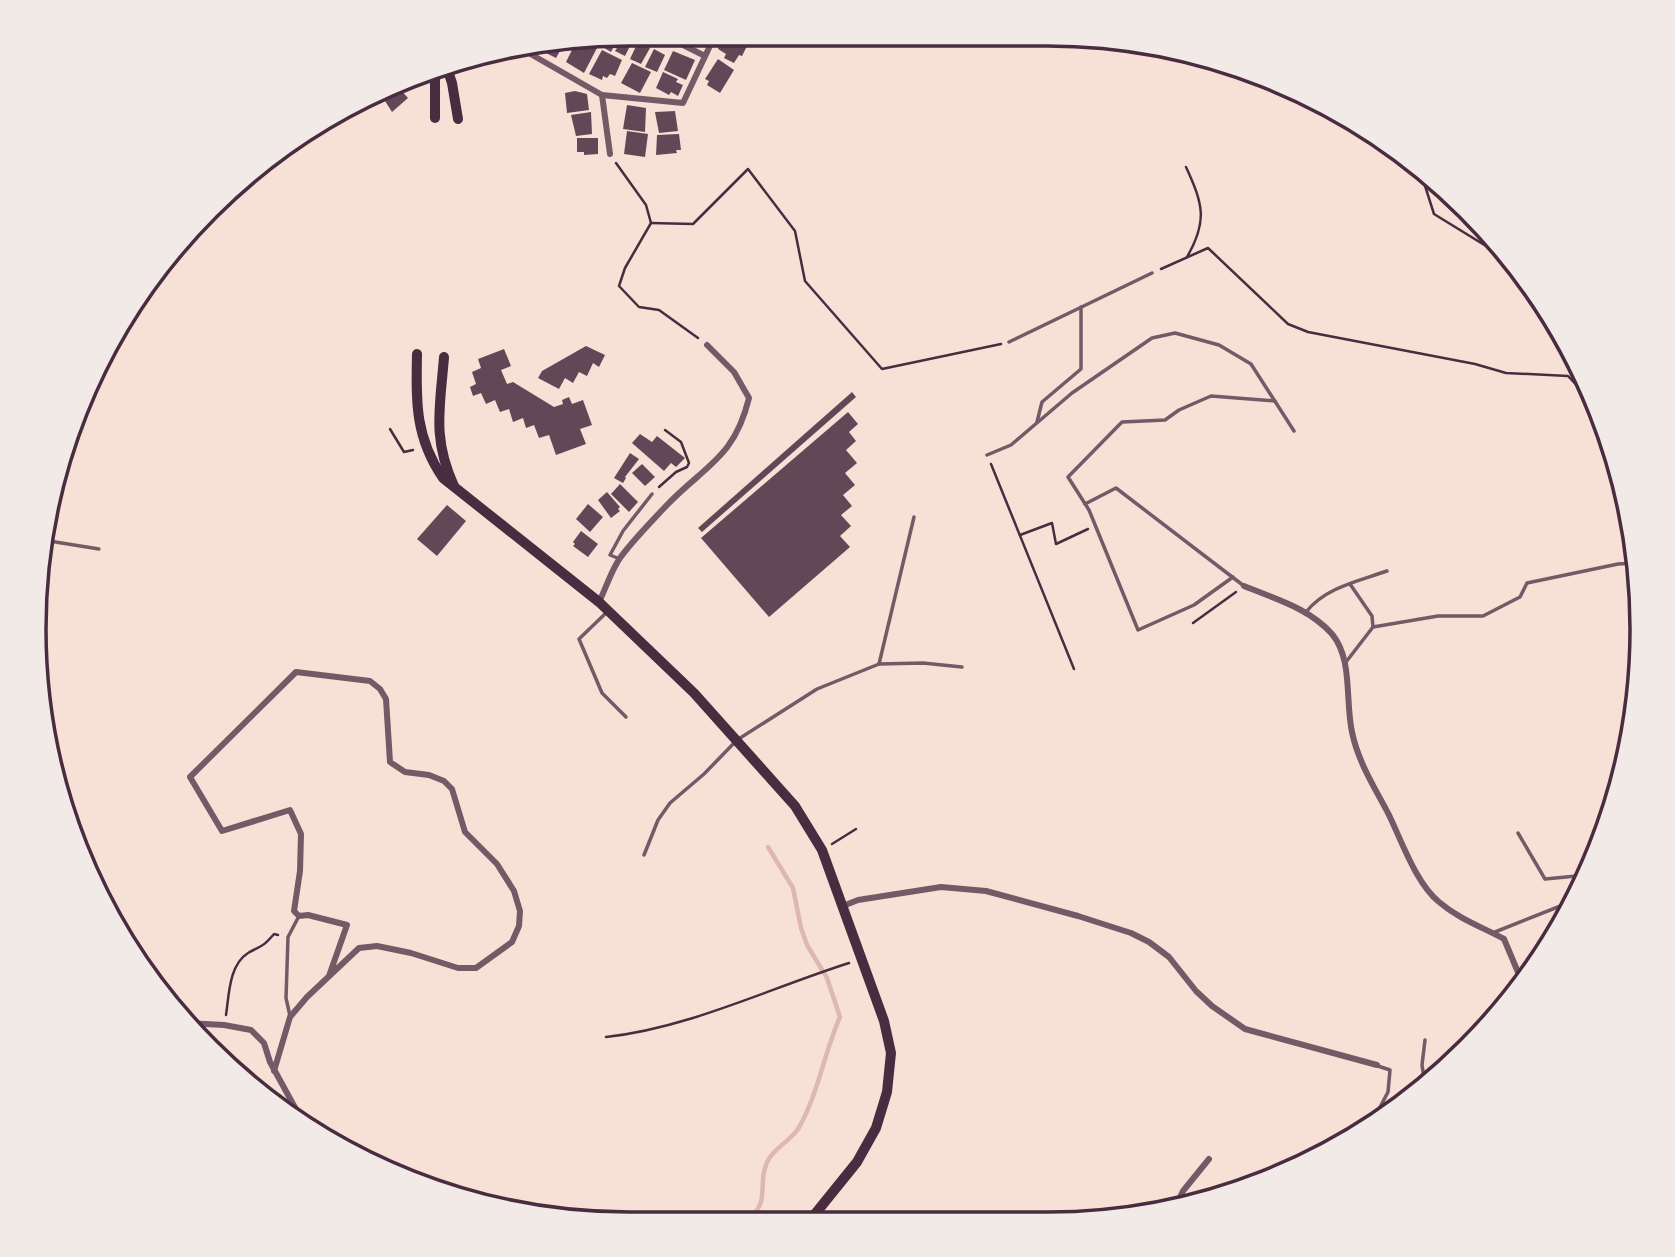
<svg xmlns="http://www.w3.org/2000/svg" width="1675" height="1257" font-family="Jost,sans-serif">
<rect width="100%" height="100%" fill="#f7e1d7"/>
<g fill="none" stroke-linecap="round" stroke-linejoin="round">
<path stroke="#dcb8b0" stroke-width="4.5" d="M 749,1219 C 770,1201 758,1186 766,1165 C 770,1151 790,1141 798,1129 C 818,1095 824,1053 840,1017 L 827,978 L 807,945 L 801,928 L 793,888 L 768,847"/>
</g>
<g fill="#644757">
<polygon points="682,33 703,33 697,44 681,36"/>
<polygon points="620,34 611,52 601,46 605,36"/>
<polygon points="626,34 634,38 625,56 615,51"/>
<polygon points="745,34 766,34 762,41 759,40 757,44 743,37"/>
<polygon points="773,34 777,37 775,40 766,45 763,42 769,35 771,37"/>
<polygon points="731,35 748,44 742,56 739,55 734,63 724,58 726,54 718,49 721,42 726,44"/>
<polygon points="599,37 595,46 582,39"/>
<polygon points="577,40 597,48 584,73 566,62"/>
<polygon points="565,42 556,58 536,48 538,45"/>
<polygon points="638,42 650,48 641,64 630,59"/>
<polygon points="654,49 665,55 657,72 645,67"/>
<polygon points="602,50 622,60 615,76 610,74 607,78 603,76 602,80 589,74"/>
<polygon points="673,51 695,60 686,80 664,70"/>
<polygon points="718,59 734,70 720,93 707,85 709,81 705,79"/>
<polygon points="632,63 651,72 640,93 621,83"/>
<polygon points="663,72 678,79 676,82 683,85 678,96 671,92 669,95 656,88"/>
<polygon points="399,88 408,98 392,112 385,101 390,98 388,96"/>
<polygon points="575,91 587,94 589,110 567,113 565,93"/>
<polygon points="363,100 366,105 351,113 347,106"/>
<polygon points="627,105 646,108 645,132 623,129"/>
<polygon points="675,111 678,131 659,133 655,112"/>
<polygon points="591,112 592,134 576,136 571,115"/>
<polygon points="627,131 648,134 645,157 624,154"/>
<polygon points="679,134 681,150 676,150 677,153 656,155 657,135"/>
<polygon points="577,138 598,138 598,154 584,155 584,152 577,152"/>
<polygon points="586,346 605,355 599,367 593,363 587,376 579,372 573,383 565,378 559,389 538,378 542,371"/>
<polygon points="504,349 511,366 501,370 507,384 513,382 554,407 563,404 562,400 569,397 572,404 583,400 592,425 580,429 586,444 556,455 549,435 539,438 534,425 526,428 523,418 513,422 509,409 500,412 495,400 486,404 481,393 473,396 470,387 476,384 472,372 481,368 478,359"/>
<polygon points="852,392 856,397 702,532 698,528"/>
<polygon points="848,412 858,424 849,432 856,441 846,450 857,463 845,473 855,485 843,495 852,506 841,515 851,526 840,536 850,547 769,617 701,538"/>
<polygon points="640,434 652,442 657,436 685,458 676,467 671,463 664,471 632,443"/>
<polygon points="630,453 639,459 625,477 626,478 623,483 614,478"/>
<polygon points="642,464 655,477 645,486 632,473"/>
<polygon points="620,484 638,502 629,512 611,494"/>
<polygon points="607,492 620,507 618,509 620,511 611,518 598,500"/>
<polygon points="588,504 603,517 590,532 576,519"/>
<polygon points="447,505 466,521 437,556 417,539"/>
<polygon points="581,531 598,544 588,557 573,546 575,544 573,542"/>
</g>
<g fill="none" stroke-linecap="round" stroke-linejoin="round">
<g stroke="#4a2c40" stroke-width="2.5">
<polyline points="616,163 646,205 651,223 625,268 619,286 639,307 659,310 698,338"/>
<path d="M 1186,167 C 1203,204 1208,221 1187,257"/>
<polyline points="1419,167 1434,214 1504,257"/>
<polyline points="651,223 693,224 748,169 795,231 805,281 882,369 1001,344"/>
<polyline points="1161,269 1208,248 1288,324 1308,332 1475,364 1506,373 1568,376 1581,390 1590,389"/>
<polyline points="390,429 404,452 413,450"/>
<polyline points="991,464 1074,669"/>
<polyline points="659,487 676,472 687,467 689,463 681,442 665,430"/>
<polyline points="1020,535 1052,523 1056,544 1088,529"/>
<polyline points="1193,623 1236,592"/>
<polyline points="832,844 856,829"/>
<path d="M 226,1015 C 229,995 229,965 248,953 C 262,945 262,948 274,934 L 278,935"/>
<path d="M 606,1037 C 689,1028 770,988 849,963"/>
<polyline points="1359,1133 1373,1117"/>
</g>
<g stroke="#755966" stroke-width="3.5">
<polyline points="1009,342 1152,273"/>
<polyline points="1037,422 1042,402 1081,369 1081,307"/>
<polyline points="987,455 1011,445 1072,393 1152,338 1175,333 1219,345 1251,364 1294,431"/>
<polyline points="1085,504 1116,488 1244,586"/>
<polyline points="43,540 99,549"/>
<polyline points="620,559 610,555 623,531 652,494"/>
<polyline points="1233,577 1194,605 1138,630 1089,510 1068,477 1122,422 1165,420 1179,410 1211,396 1275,401"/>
<polyline points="1350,584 1372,616 1373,627"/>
<polyline points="607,612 579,639 602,693 626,717"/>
<path d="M 1306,612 C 1326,587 1359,581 1387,571"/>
<polyline points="1346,662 1373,627 1438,616 1483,616 1520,597 1527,583 1618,564 1635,563"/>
<polyline points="879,664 914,517"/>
<polyline points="1518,833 1545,879 1587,875"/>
<polyline points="644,855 658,820 670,803 704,774 737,740 817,689 879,664 923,663 962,667"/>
<polyline points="1495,932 1573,901"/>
<polyline points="290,1016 286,998 288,937 299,916"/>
<polyline points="1378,1066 1390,1070 1388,1092 1378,1111 1394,1110"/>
<polyline points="1425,1084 1422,1065 1425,1040"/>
</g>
<g stroke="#755966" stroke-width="6">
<polyline points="659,33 705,56"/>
<polyline points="530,46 527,52 602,95 683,103 716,33"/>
<polyline points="602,95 610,154"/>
<path d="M 1244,586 C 1275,599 1309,608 1332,634 C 1353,659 1345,700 1352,732 C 1358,762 1375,788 1389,815 C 1402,842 1416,883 1439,902 C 1459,919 1482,927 1504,939 L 1520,977 L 1521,985"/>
<path d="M 599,602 C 606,588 611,571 620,558 C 633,540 651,522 666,506 C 705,465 734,459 749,398 L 734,372 L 707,345"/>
<polyline points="843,906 858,900 941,887 986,891 1078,916 1131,933 1149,942 1169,957 1196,991 1212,1006 1245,1029 1377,1065"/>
<polyline points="186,1023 224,1025 251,1030 264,1043 270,1062 304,1124"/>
<polyline points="274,1071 290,1017 307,997 359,948 377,946 411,953 458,968 476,968 512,942 519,926 520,911 514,891 497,864 465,832 452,789 444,781 429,775 405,772 390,762 386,699 380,689 370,681 296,672 190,777 222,831 290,810 301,834 300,871 294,911 299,916 308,915 347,925 329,976"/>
<polyline points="1175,1207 1183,1191 1209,1159"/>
</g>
<g stroke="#4a2c40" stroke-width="10">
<polyline points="446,65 452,83 458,119"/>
<polyline points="435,70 435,118"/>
<path d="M 417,354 C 416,402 415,437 443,478 L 599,602 L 694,693 L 795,806 L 822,850 L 884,1021 L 891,1053 L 887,1092 L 876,1128 L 857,1162 L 811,1219"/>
<path d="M 444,357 C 440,408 432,438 454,486"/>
</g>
</g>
<path d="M0 0H1675V1257H0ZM629 46H1047A583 583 0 0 1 1630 629V629A583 583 0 0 1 1047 1212H629A583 583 0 0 1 46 629V629A583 583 0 0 1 629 46Z" fill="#f1eae7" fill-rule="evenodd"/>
<path fill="none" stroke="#4a2c40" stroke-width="3.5" d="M629 46H1047A583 583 0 0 1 1630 629V629A583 583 0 0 1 1047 1212H629A583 583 0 0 1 46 629V629A583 583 0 0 1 629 46Z"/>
</svg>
